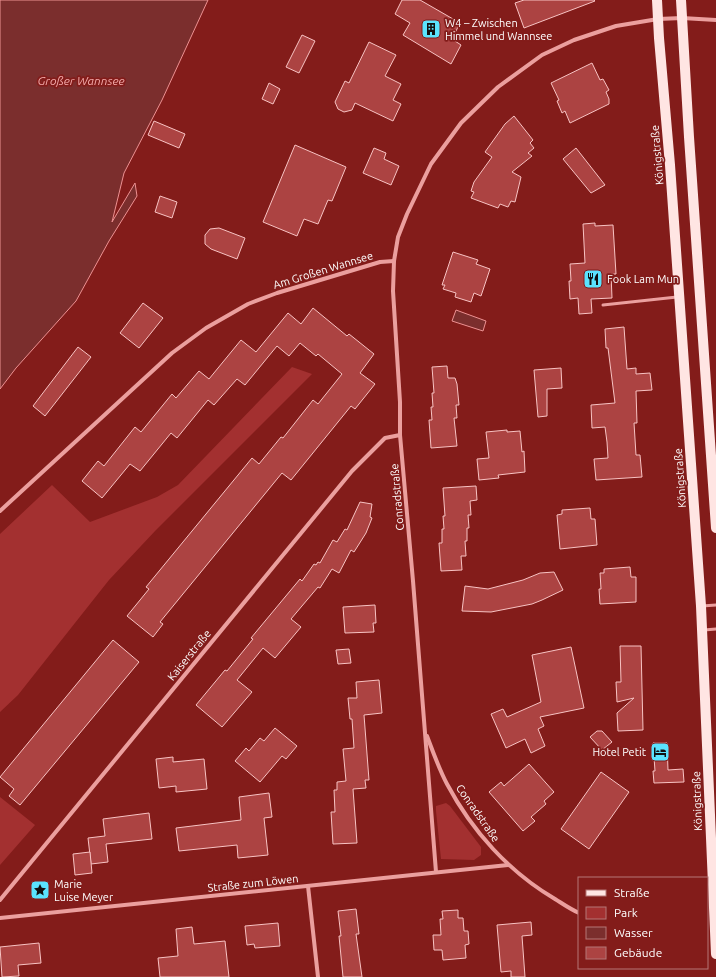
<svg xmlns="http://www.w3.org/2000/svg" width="716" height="977" font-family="Ubuntu,sans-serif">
<rect width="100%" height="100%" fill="#831c1a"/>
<g fill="#a33030">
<polygon points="292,367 312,374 156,530 109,580 18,695 0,712 0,534 52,485 90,522 157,497 178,485"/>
<polygon points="0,797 35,825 0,865"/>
<polygon points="446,803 450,806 481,847 481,855 474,860 441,859 436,811 436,806"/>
</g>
<g fill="#7b2e2d" stroke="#ed9192">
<polygon points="0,0 208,0 162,100 124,173 112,222 135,183 137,196 109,241 76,301 16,368 0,389"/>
<polygon points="456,310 486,321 483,331 452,321"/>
</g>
<g fill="#ac4342" stroke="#f8c3c3">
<polygon points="402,0 420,0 460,23 452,39 461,45 451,64 403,35 410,23 395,14"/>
<polygon points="524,0 594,0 595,1 524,28 515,3"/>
<polygon points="302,35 315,41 299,73 286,67"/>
<polygon points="369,42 396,55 385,76 401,84 393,100 401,104 393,121 355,103 352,110 344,112 338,109 335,102 345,81 349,83"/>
<polygon points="592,63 600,80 603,79 609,90 606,92 609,99 609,104 570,123 565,111 562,113 557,101 559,100 551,83"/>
<polygon points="269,83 280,89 273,104 262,99"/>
<polygon points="514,116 533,140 530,143 534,148 528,153 532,156 512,172 521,177 515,202 511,201 508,207 500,204 498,208 471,198 474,192 471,191 474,182 492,157 485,152 505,124"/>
<polygon points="154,121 185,134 179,148 148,135"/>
<polygon points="295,145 346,167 332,201 328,200 318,224 304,219 297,236 263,222"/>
<polygon points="374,148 386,153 384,159 399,166 391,185 363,173"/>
<polygon points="576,148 605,185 591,193 563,159"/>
<polygon points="160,196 177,202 172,218 155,212"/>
<polygon points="595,223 595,226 613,225 616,274 611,274 612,298 591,299 592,313 579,314 578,298 570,299 569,281 571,281 570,264 585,263 583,224"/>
<polygon points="219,228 245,238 237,259 211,249 205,244 205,235 210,229"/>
<polygon points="453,252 478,260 476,264 490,269 481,296 474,293 471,302 455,297 456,293 443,289 445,285 442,285"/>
<polygon points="143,303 163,318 139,348 120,333"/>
<polygon points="313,308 347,336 349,334 374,354 360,373 375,384 355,409 351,406 291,480 282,473 160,622 163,624 153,637 127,616 149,589 146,587 252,458 259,464 281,437 283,438 313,400 318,404 342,374 318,354 316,356 300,343 289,356 277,346 245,385 237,379 214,405 208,400 177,438 171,433 140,471 130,464 102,498 82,481 98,461 104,466 135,427 141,432 172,394 176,398 199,371 209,379 241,340 256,352 288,313 301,324"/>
<polygon points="624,327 627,369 636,368 636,374 650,373 652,390 636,391 637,423 634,423 636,455 640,455 642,477 596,480 594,459 608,458 607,442 605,427 592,428 591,405 615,403 608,348 606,348 605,329"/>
<polygon points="78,347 91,357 45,416 33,406"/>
<polygon points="447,366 448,378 455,378 457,384 459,405 456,405 457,418 454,418 457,446 431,448 429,420 432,420 431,407 433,407 432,393 434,393 432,367"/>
<polygon points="561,368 562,388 547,389 547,416 538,417 534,370"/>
<polygon points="507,430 507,432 520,431 522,452 524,451 525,472 498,475 499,478 479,480 477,459 489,458 486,432"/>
<polygon points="476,486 477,500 470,501 471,515 468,515 469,528 467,528 467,541 465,541 466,556 461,556 462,570 441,571 439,543 442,543 442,529 444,529 443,516 445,516 443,488"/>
<polygon points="360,502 372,504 370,517 372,518 366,533 354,552 351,550 339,573 332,569 320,588 318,587 291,619 301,627 275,658 263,648 237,680 252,692 222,727 196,705 225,670 227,671 253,639 251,638 300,579 302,581 314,564 316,565 318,562 320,563 333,540 337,542 345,529 347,530"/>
<polygon points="590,508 591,519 595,519 597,545 560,549 557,515 562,514 562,510"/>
<polygon points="630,567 631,577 636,577 636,602 600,604 599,589 601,589 600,573 604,573 604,569"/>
<polygon points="554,572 563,590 542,600 532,604 491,612 462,611 465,586 488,589 523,580 540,573"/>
<polygon points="375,605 376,623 373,623 374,632 345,633 343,607"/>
<polygon points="113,640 139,662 20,805 9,796 14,789 0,777"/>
<polygon points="620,646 641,646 643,730 618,731 617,713 634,698 617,702 616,682 621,682"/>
<polygon points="571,647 584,708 540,717 544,726 538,729 545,746 531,753 525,739 506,748 491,714 503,709 507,717 541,702 532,655"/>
<polygon points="349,649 351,663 338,664 336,650"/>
<polygon points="379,680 382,713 364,715 369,780 365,780 366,788 353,789 357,843 333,844 331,812 335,812 334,790 337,790 337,782 346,781 343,749 354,748 352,719 350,719 348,698 357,698 356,682"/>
<polygon points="275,728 297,746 286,759 282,756 260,782 235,761 246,748 249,751 260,738 264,741"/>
<polygon points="597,731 602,731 612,742 602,750 590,737"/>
<polygon points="653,743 667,743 668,770 683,769 684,782 654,783 653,771 655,771"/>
<polygon points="173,757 173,762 204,759 207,789 176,792 176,786 159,788 156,759"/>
<polygon points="529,764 554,792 544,801 546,804 531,817 535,821 523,831 489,792 501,782 504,786"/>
<polygon points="601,772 629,792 589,849 561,829"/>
<polygon points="269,793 272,817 264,818 268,855 238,858 237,845 179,851 176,828 241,820 239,797"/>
<polygon points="149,813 152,839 106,844 108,862 91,864 88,838 105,836 103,819"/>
<polygon points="90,852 92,873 75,875 73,854"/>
<polygon points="356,909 359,934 356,934 362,977 343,977 339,936 341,936 338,911"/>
<polygon points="458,910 458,918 463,918 464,931 468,931 469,944 465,945 466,958 443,960 442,950 434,950 433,935 441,935 440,919 443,919 442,911"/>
<polygon points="531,922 532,935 522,936 525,977 511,977 511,971 501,972 497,925"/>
<polygon points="278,923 280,946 255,948 254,944 247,945 245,926"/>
<polygon points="192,927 194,944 225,941 229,977 160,977 158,958 178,956 176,929"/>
<polygon points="39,943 41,963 18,965 19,976 2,977 0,947"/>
</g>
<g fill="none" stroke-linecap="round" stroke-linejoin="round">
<g stroke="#eb9f9e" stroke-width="3">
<polyline points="603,305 677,297"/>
<polyline points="702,606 716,605"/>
<polyline points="704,630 716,629"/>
</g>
<g stroke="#eb9f9e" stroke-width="4">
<polyline points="0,511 172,353 206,328 248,304 277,293 380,262 394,261"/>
<path d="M 427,736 C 433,752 439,769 447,784 C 472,831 509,872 555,899 C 563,904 570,909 579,913"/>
<polyline points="436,872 413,581 400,435 400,402 393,291 394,261 398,237 407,214 431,164 461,123 498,87 542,55 574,40 616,26 658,19 682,18 716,20"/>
<polyline points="308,886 318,977"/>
<polyline points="0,900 352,471 385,438 400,435"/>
<polyline points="0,918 508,865"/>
</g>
<g stroke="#ffe5e3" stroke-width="10">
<polyline points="657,0 659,38 670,165 701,606 716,954"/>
<polyline points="681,0 689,137 716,528"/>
</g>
</g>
<defs>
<g id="building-square" transform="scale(1)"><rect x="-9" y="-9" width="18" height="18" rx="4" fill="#5ae3fe" stroke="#831c1a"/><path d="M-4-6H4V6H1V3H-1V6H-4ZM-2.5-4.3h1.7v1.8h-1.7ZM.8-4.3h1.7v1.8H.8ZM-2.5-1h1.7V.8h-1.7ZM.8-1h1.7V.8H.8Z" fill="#111"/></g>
<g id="restaurant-square" transform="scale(1)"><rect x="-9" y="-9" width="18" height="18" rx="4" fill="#5ae3fe" stroke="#831c1a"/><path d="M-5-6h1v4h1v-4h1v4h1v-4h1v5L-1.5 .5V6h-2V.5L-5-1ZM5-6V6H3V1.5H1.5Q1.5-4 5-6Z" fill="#111"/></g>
<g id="hotel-square" transform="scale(1)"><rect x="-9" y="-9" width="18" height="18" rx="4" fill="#5ae3fe" stroke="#831c1a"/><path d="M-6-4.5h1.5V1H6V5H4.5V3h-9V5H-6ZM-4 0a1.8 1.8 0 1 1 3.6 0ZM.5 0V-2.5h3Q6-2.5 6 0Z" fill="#111"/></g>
<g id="sight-square" transform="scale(1)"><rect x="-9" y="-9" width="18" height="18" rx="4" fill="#5ae3fe" stroke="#831c1a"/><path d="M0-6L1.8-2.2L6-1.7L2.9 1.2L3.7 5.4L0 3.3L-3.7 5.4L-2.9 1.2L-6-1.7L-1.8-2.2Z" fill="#111"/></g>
</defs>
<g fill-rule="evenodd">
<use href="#building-square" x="431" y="29"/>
<use href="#restaurant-square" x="593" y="279"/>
<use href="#hotel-square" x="660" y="752"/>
<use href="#sight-square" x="40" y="890"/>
</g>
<g text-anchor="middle" stroke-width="3.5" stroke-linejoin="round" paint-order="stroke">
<g font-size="11" fill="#fff" stroke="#831c1a" text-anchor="start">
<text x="445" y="27">W4 – Zwischen<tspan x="445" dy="13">Himmel und Wannsee</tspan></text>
<text x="607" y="283">Fook Lam Mun</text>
<text x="646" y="756" text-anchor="end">Hotel Petit</text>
<text x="54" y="888">Marie<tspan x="54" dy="13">Luise Meyer</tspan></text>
</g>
<g font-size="11" fill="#fff" stroke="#831c1a">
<text transform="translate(657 155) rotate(-95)" y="4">Königstraße</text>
<text transform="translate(323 270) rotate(-17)" y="4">Am Großen Wannsee</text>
<text transform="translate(680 478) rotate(-94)" y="4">Königstraße</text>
<text transform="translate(397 497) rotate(-95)" y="4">Conradstraße</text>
<text transform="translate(189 655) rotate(-51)" y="4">Kaiserstraße</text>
<text transform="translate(697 801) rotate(-92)" y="4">Königstraße</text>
<text transform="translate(478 813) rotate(55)" y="4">Conradstraße</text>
<text transform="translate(253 883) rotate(-6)" y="4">Straße zum Löwen</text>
</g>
<g font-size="12" font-style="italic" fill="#f3aaaa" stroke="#831c1a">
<text x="81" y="85">Großer Wannsee</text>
</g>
</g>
<rect x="578" y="877" width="130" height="92" fill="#831c1a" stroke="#b57776"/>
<rect x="586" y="890" width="20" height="6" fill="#ffe5e3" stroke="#b57776"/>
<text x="614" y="897" font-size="12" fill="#ffffff">Straße</text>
<rect x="586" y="907" width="20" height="12" fill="#a33030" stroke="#b57776"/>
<text x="614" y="917" font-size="12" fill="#ffffff">Park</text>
<rect x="586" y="927" width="20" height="12" fill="#7b2e2d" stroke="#b57776"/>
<text x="614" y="937" font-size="12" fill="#ffffff">Wasser</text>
<rect x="586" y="947" width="20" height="12" fill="#ac4342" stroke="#b57776"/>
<text x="614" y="957" font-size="12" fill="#ffffff">Gebäude</text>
</svg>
